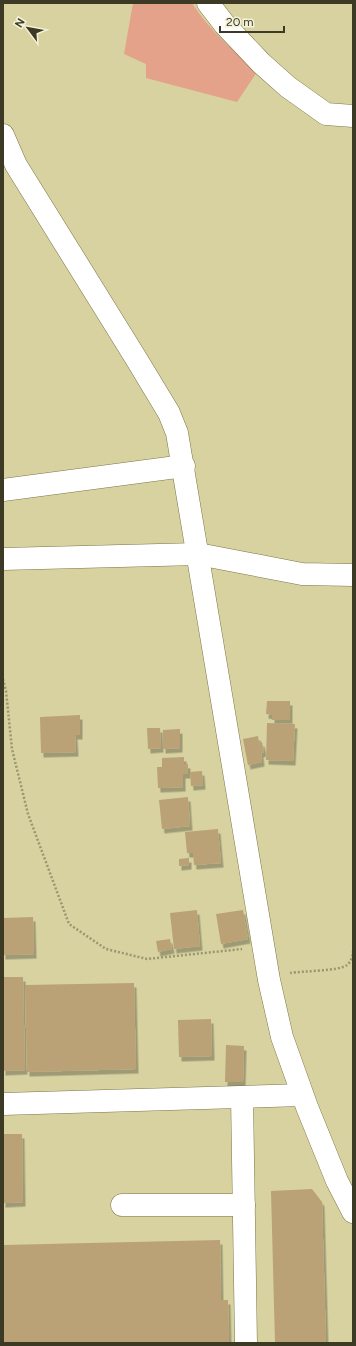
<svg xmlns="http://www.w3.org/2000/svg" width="356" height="1346" font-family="Figtree,sans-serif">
<defs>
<filter id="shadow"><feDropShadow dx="2.5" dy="4.5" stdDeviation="0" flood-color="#0004"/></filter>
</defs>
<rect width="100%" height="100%" fill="#d7d29f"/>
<path fill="#e3a289" d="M 133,3 L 192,3 C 209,30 234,51 257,72 L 237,102 L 146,78 L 146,64 L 124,54 Z"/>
<g fill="#baa276" filter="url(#shadow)">
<polygon points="267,701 290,701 290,720 272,720 272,715 266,714"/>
<polygon points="80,715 80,735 75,735 76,752 41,753 40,717"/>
<polygon points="267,723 295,724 293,761 266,760"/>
<polygon points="147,728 160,728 161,748 148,749"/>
<polygon points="180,729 180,748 163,749 163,730"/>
<polygon points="258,736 259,743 262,742 264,752 261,753 262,762 248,765 243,739"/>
<polygon points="184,757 184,764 188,764 188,774 183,774 183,787 158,788 157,767 162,767 162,758"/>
<polygon points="202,771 203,785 191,786 190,772"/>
<polygon points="188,797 190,826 162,829 159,800"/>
<polygon points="218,829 221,863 194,865 193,853 187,853 185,832"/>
<polygon points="189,858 189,865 179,866 179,859"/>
<polygon points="197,910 200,946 174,949 170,913"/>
<polygon points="243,910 248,939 221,944 216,914"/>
<polygon points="33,917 34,954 3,955 3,918"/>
<polygon points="170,939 172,949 158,952 156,941"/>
<polygon points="3,977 23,977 25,1070 3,1071"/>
<polygon points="134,983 136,1069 27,1072 25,985"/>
<polygon points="211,1019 212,1056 179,1057 178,1020"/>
<polygon points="226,1045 244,1046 243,1082 225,1082"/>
<polygon points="3,1134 22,1134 23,1202 3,1203"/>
<polygon points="312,1189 322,1202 326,1343 275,1343 271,1191"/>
<polygon points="220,1240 221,1300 228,1300 229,1343 3,1343 3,1245"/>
</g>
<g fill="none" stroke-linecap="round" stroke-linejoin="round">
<g stroke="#7c7647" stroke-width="23">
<g id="minor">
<polyline points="208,3 225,25 261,63 288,87 326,114 353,116"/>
<polyline points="3,135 16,165 137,360 169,413 177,433 269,980 282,1037 307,1107 337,1181 353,1212"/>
<polyline points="3,490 184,466"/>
<polyline points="3,559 198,554 302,574 353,575"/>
<polyline points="242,1097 246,1343"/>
<polyline points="3,1104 302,1095"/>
<polyline points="122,1205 244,1205"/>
</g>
</g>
<g stroke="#9a966f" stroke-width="2.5" stroke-dasharray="2 2" stroke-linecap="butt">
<polyline points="3,679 6,691 12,749 28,814 69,924 106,949 147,959 242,949"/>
<path d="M 290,973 C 302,971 340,971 347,965 C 351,962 353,956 353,951"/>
</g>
<use href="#minor" stroke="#fff" stroke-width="22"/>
</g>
<rect width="356" height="1346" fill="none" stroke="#3c3a25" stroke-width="8"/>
<g transform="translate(28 28) rotate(302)" stroke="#f4f1d8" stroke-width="3" paint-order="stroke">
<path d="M0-3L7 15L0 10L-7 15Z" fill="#3c3a25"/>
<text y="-6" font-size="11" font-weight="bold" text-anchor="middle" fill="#3c3a25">N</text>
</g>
<path d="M220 26v6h64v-6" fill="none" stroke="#3c3a25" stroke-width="2"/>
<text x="226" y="26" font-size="12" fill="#3c3a25" stroke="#f4f1d8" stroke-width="3" paint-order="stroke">20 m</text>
</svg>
